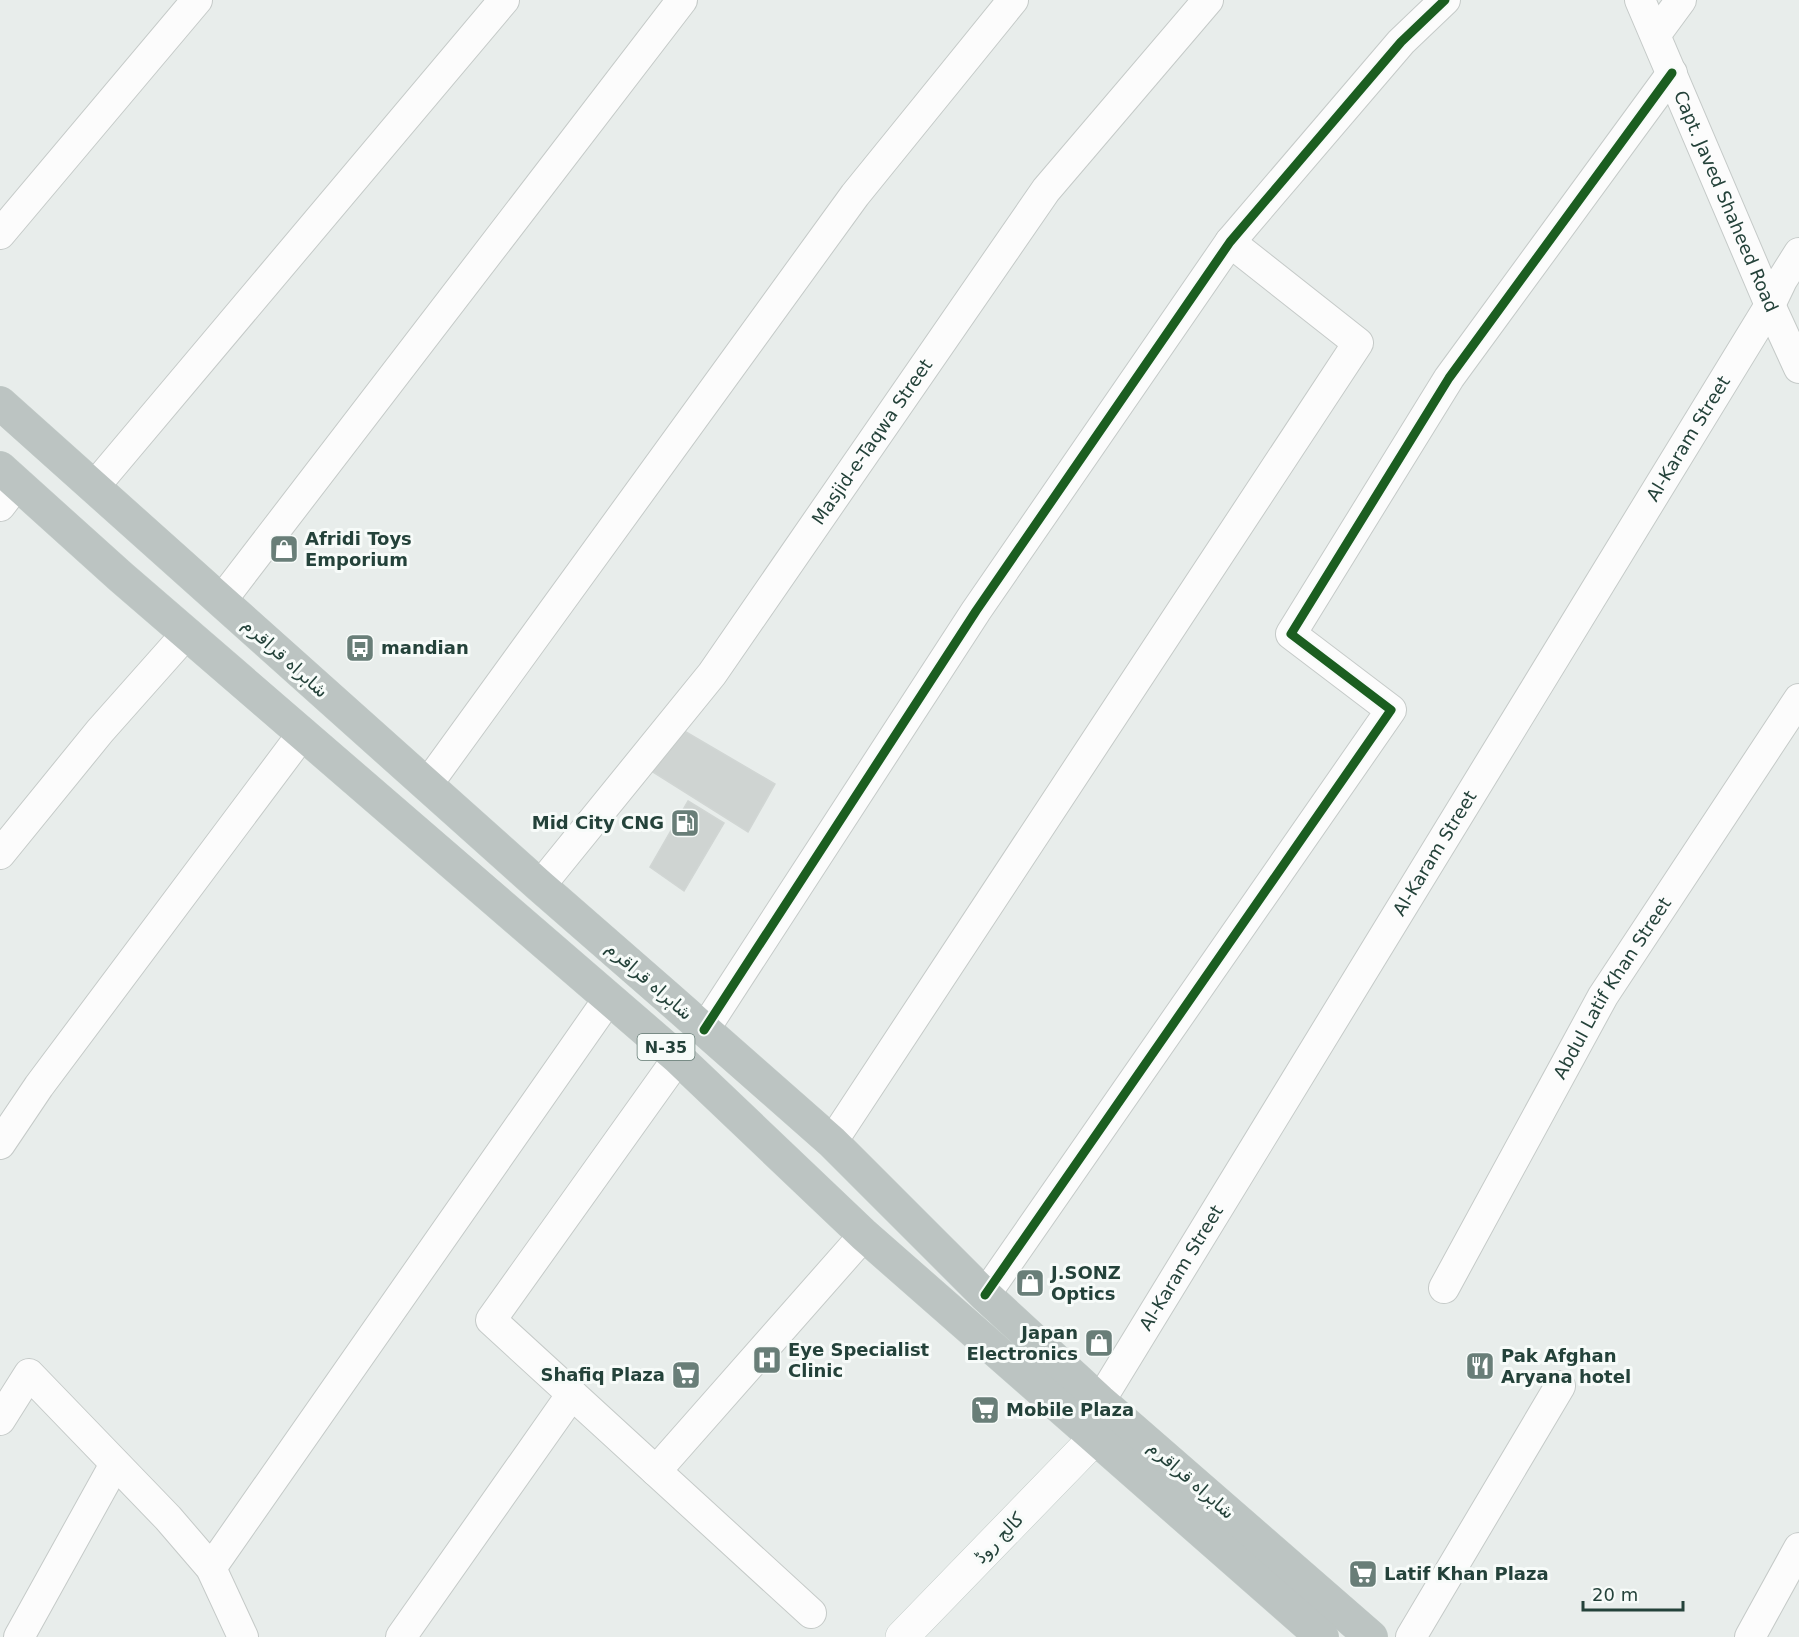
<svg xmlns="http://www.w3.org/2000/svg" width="1799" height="1637" font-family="'DejaVu Sans',Vazirmatn,sans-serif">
<rect width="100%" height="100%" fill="#e8edeb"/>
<g fill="#cfd4d2" stroke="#d1d6d4" stroke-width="1.5">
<polygon points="674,725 775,784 748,832 645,767"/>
<polygon points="688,801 724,823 684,891 650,867"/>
</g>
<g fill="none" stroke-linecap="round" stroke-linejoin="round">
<g stroke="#c5cac8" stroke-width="32">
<g id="street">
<path id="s1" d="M 1640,0 L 1770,305 L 1799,368"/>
<polyline points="1656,34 1681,0"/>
<polyline points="0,234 197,0"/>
<polyline points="94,487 504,0"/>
<polyline points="0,506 17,484"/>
<polyline points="221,601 682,0"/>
<polyline points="427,785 855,195 1013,0"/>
<polyline points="0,854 100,731 187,633"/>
<path id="s2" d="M 540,886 L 712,674 L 1046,190 L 1208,0"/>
<polyline points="704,1030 976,611 1230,242 1401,42 1445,0"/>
<polyline points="678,1058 491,1320 811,1613"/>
<polyline points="832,1142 1358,343 1230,242"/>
<polyline points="0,1144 39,1086 303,733"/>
<path id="s3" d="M 1444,1288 L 1603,996 L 1799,699"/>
<polyline points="985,1295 1391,710 1291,634 1449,378 1672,73"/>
<path id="s4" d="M 1100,1401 L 1770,305 L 1782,280 L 1799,253"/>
<polyline points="0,1420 29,1374 168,1518 211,1568 243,1637"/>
<polyline points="656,1471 864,1235"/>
<polyline points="211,1568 609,998"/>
<polyline points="19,1637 115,1464"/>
<polyline points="401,1637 572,1394"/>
<polyline points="1411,1637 1560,1386"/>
<polyline points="1750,1637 1799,1548"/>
</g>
</g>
<g stroke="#c3cbc8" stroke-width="34">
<polyline id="secondary" points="902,1637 1095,1438"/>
</g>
<g stroke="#c3ccc9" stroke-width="34">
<g id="highway">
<polyline points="0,403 540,886 665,995 832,1142 985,1295 1100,1401 1371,1637"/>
<polyline points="0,468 121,577 678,1058 864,1235 1322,1637"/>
</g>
</g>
<use href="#street" stroke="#fcfcfc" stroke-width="30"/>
<use href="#secondary" stroke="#fcfcfc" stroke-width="33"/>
<use href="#highway" stroke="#bcc4c2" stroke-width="33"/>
<g stroke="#f7fbf9" stroke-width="13">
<g id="cycleway">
<polyline points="704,1030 976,611 1230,242 1401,42 1445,0"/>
<polyline points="985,1295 1391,710 1291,634 1449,378 1672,73"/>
</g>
</g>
<use href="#cycleway" stroke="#1b5e20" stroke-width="9"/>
</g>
<defs>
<g id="shop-square" transform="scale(1.5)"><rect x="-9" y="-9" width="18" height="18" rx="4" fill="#697e78" stroke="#f7fbf9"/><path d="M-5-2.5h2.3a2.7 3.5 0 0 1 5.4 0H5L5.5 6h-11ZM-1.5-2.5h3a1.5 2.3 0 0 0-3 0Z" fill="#fff"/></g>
<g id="bus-square" transform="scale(1.5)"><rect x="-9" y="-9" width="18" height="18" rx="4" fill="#697e78" stroke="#f7fbf9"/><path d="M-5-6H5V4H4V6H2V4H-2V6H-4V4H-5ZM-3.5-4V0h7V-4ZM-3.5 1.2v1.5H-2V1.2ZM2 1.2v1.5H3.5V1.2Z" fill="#fff"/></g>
<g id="fuel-square" transform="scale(1.5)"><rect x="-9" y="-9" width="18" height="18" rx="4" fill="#697e78" stroke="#f7fbf9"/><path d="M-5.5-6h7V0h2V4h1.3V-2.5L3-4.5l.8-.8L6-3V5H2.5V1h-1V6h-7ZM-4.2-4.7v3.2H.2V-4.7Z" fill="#fff"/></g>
<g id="hospital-square" transform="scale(1.5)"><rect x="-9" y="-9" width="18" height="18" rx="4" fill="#697e78" stroke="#f7fbf9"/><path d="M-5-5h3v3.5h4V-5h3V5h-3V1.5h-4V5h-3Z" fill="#fff"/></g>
<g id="restaurant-square" transform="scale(1.5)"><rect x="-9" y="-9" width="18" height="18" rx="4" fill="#697e78" stroke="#f7fbf9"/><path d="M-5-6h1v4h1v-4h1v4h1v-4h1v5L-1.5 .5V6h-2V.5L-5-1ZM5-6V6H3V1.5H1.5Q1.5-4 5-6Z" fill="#fff"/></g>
<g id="supermarket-square" transform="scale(1.5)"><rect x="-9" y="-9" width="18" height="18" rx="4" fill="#697e78" stroke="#f7fbf9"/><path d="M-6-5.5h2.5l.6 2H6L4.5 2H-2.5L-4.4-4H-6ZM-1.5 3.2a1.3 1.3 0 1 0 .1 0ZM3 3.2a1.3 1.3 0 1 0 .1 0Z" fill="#fff"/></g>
</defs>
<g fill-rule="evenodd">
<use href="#shop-square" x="284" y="549"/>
<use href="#bus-square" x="360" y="648"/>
<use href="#fuel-square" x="685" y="823"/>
<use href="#shop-square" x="1030" y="1283"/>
<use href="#shop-square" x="1099" y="1343"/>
<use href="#hospital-square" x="767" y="1360"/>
<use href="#restaurant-square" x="1480" y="1366"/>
<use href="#supermarket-square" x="686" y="1375"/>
<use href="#supermarket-square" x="985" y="1410"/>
<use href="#supermarket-square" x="1363" y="1574"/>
</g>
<g text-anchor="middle" stroke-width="6" stroke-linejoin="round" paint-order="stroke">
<rect fill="#f7fbf9" stroke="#637a73" stroke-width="1.5" x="637.5" y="1034" width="57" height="26" rx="4.5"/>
<g font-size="16" font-weight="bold" fill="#24423a">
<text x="666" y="1053">N-35</text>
</g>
<g font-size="18" fill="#24423a" stroke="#f7fbf9">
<text dy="6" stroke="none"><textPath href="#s1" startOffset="219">Capt. Javed Shaheed Road</textPath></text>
<text dy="6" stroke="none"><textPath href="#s4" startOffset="1128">Al-Karam Street</textPath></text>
<text dy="6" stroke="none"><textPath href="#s2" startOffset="555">Masjid-e-Taqwa Street</textPath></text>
<text transform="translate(285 658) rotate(42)" y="6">شاہراہ قراقرم</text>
<text dy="6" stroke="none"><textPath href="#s4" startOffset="642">Al-Karam Street</textPath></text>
<text transform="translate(649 981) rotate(41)" y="6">شاہراہ قراقرم</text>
<text dy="6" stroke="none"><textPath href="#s3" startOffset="344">Abdul Latif Khan Street</textPath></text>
<text dy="6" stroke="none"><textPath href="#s4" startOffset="156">Al-Karam Street</textPath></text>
<text transform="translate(1191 1480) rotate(41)" y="6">شاہراہ قراقرم</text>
<text transform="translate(999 1538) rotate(-46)" y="6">کالج روڈ</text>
</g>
<g font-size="18" font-weight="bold" fill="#24423a" stroke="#f7fbf9" text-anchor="start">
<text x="305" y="545">Afridi Toys<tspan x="305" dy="21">Emporium</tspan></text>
<text x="381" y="654">mandian</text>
<text x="664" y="829" text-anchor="end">Mid City CNG</text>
<text x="1051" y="1279">J.SONZ<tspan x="1051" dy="21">Optics</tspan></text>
<text x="1078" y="1339" text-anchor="end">Japan<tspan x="1078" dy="21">Electronics</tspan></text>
<text x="788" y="1356">Eye Specialist<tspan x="788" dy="21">Clinic</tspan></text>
<text x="1501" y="1362">Pak Afghan<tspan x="1501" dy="21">Aryana hotel</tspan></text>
<text x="665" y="1381" text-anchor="end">Shafiq Plaza</text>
<text x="1006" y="1416">Mobile Plaza</text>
<text x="1384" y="1580">Latif Khan Plaza</text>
</g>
</g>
<path d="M1583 1601v9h100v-9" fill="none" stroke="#24423a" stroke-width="3"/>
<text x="1592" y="1601" font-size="18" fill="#24423a" stroke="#f7fbf9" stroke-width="4.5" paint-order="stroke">20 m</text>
</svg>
